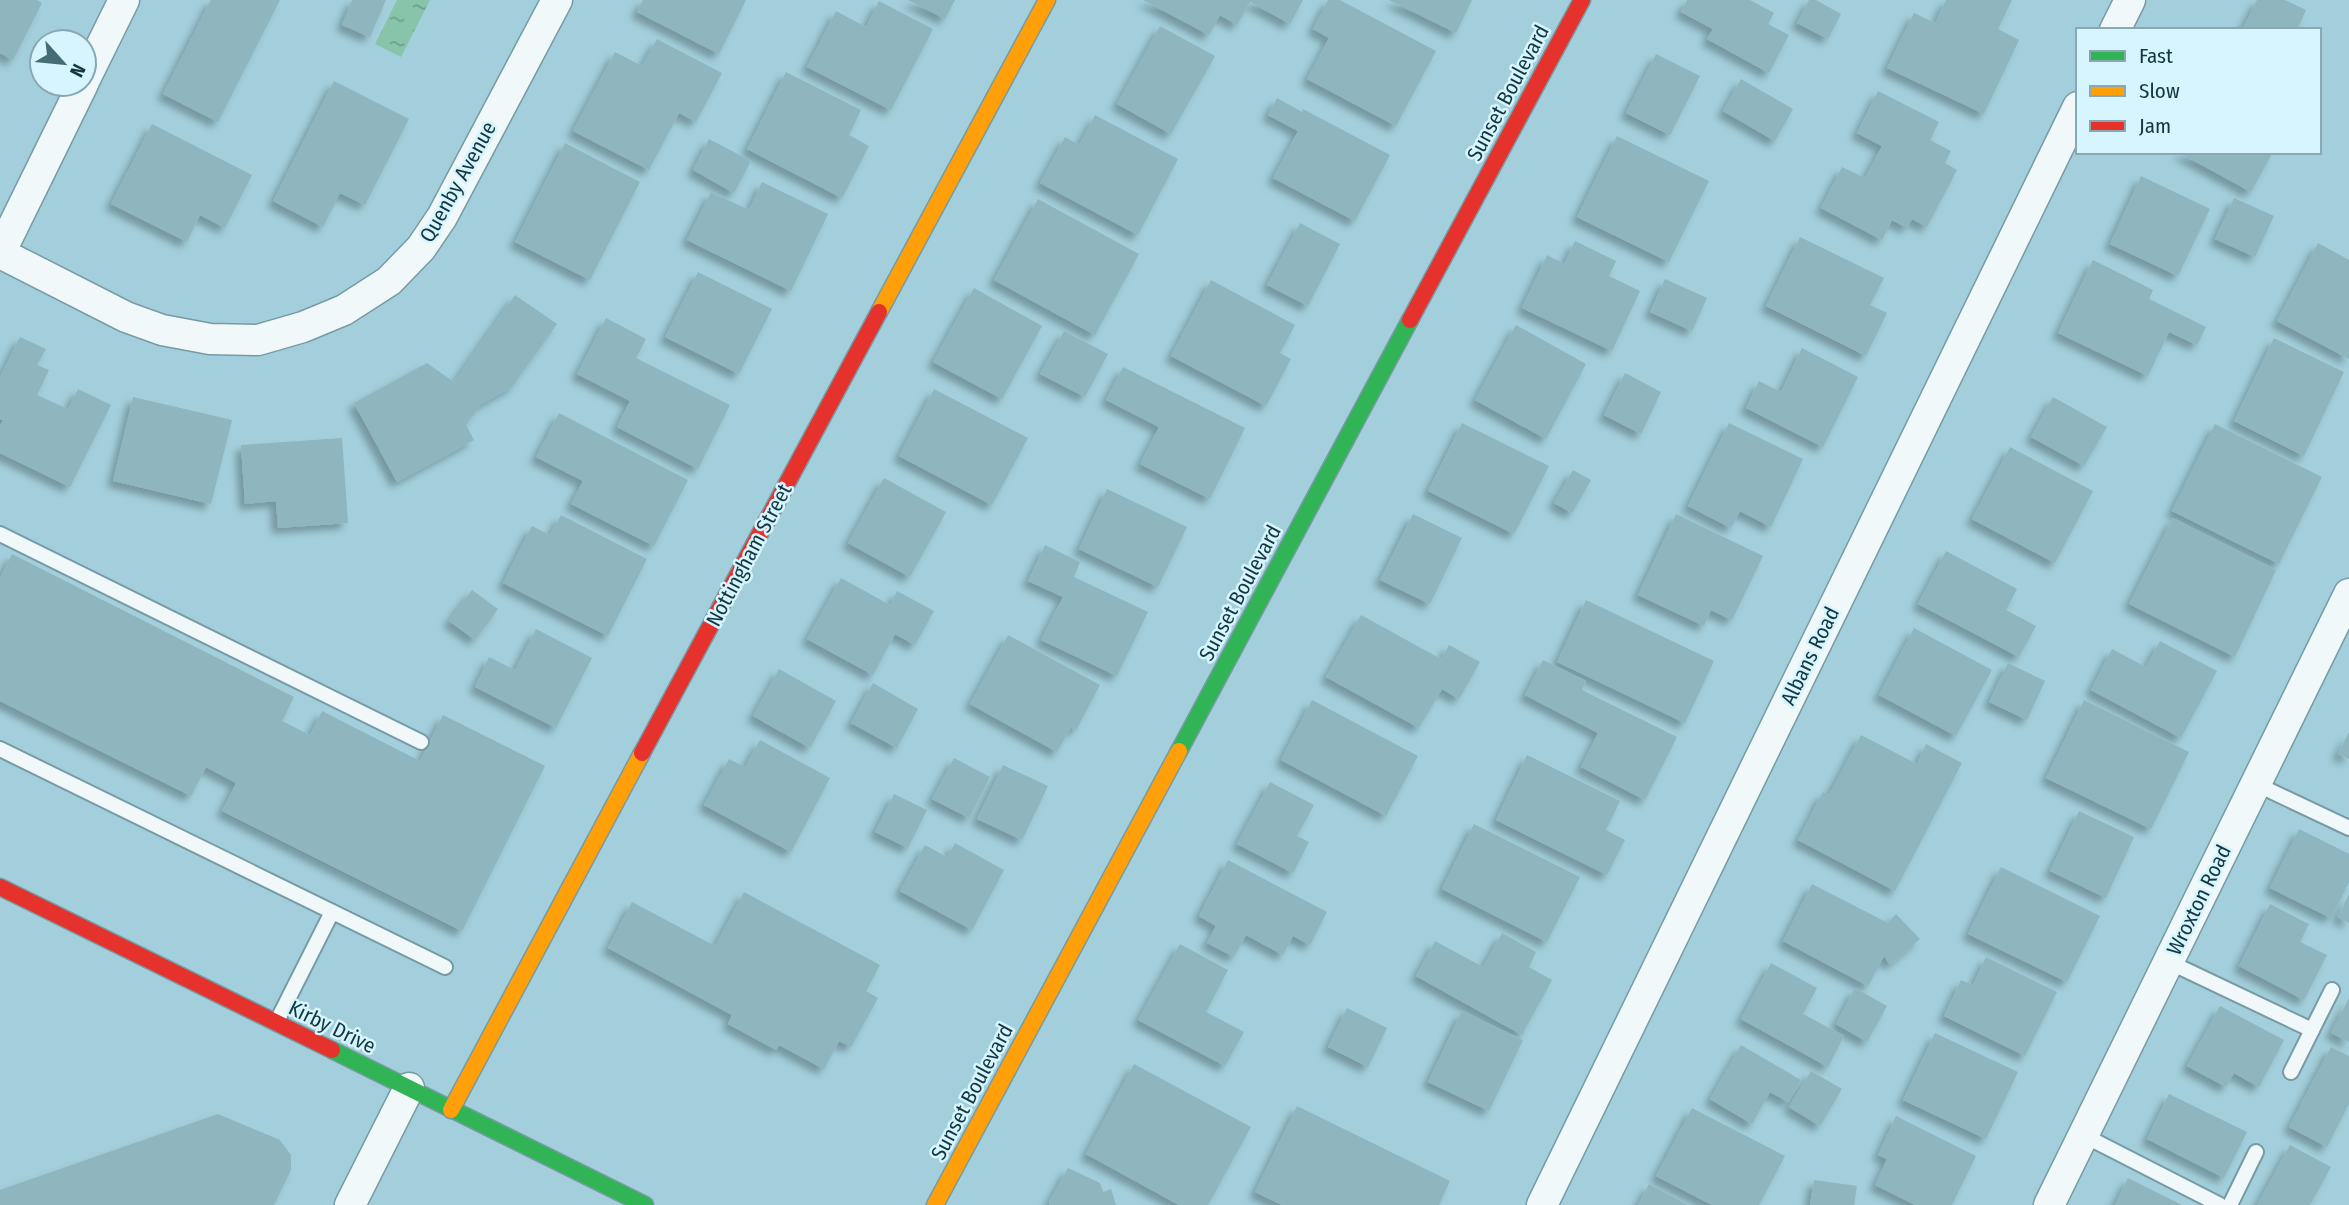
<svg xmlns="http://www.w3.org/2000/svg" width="2349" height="1205" font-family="'Fira Sans Condensed',sans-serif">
<defs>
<pattern id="water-ripples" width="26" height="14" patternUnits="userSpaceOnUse" patternTransform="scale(1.75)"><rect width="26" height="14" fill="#87c4aa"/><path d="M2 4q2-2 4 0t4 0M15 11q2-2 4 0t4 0" fill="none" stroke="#6da08c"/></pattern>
<filter id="shadow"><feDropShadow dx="-6" dy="6" stdDeviation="3.5" flood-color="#0004"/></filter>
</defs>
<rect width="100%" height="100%" fill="#a2cfdb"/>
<polygon fill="url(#water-ripples)" points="397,0 430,0 401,57 375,44"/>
<g fill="#8fb5be" filter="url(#shadow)">
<polygon points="0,0 37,0 42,3 13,60 0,53"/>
<polygon points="211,0 280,0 218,122 163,94"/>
<polygon points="352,0 386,0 370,37 342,25"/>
<polygon points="643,0 746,0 719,54 637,12"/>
<polygon points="908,0 955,0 945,19"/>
<polygon points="1143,0 1303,0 1290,24 1250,2 1237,25 1220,15 1209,35"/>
<polygon points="1328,0 1340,0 1436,51 1396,126 1307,79 1329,38 1313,29"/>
<polygon points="1389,0 1472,0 1456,33"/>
<polygon points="1687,0 1750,0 1774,13 1768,24 1789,35 1769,73 1707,39 1713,29 1681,12"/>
<polygon points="1809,0 1816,0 1841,14 1828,39 1797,23"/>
<polygon points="1946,0 2012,0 1998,29 2019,40 1984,114 1887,68 1914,13 1935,23"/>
<polygon points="2257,0 2285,0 2306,10 2297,30 2242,30"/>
<polygon points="879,1 933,29 891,110 807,67 836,11 866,27"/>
<polygon points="1160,26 1215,56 1171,134 1117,104"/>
<polygon points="657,39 722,73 696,122 679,113 649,170 573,131 615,52 642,66"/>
<polygon points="1656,54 1700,76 1670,135 1626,113"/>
<polygon points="786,72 861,110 849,135 869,146 842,198 747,149"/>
<polygon points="1741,79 1793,109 1775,141 1723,111"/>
<polygon points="334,81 409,119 365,205 340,193 323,227 273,201"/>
<polygon points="1878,91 1939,122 1930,140 1951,151 1945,163 1957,170 1927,227 1912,219 1907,228 1892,220 1882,240 1821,208 1842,167 1865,178 1882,146 1857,133"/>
<polygon points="1277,98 1302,112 1303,109 1390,155 1355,221 1273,178 1298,131 1268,115"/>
<polygon points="1095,115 1178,159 1138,235 1040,183 1065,137 1079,145"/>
<polygon points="152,124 252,175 225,228 200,215 187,242 111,204"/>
<polygon points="1617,136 1709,181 1669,262 1577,217"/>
<polygon points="709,139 751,161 734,193 693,170"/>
<polygon points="565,143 640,182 590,280 515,242"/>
<polygon points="2178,152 2273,152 2251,192"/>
<polygon points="2141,176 2210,209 2178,276 2110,244"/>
<polygon points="762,182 828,214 791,291 687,240 711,192 749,210"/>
<polygon points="2234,198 2274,216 2255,257 2215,239"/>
<polygon points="1038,199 1139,254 1095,335 994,280"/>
<polygon points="1300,223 1340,244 1308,306 1267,285"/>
<polygon points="1800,237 1884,278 1870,305 1887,313 1866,356 1766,306"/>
<polygon points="1575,241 1616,261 1609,276 1640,291 1612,351 1522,308 1547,255 1564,264"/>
<polygon points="2318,243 2349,260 2349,359 2277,321"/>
<polygon points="2093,260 2153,290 2149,299 2206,327 2197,345 2169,332 2148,376 2058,333"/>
<polygon points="698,272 772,309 739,374 665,337"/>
<polygon points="1665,279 1707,298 1692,331 1650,312"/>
<polygon points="1211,280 1295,325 1280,353 1291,359 1266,406 1171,356"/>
<polygon points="974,288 1042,326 1002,399 933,362"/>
<polygon points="515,295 557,324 512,387 480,405 466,425 474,440 397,482 354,403 427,363 454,382"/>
<polygon points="606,318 646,339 636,358 730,405 698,469 617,427 630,401 577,374"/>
<polygon points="1516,325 1586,364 1546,439 1475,400"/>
<polygon points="1064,331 1108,354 1085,397 1040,374"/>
<polygon points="20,337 46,349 37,365 49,370 37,395 68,409 78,389 111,405 70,487 0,453 0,426 3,420 0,419 0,377"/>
<polygon points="2274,338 2344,372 2304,456 2234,421"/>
<polygon points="1802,348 1858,377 1823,447 1746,408 1759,381 1781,392"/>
<polygon points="1123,367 1245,428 1210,499 1140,464 1159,427 1106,400"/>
<polygon points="1625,373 1661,392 1641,434 1604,415"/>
<polygon points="934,389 1028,438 992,505 899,456"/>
<polygon points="133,397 232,420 211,504 113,481"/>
<polygon points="2053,397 2107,427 2084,466 2031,437"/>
<polygon points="559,413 688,480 654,546 571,504 583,481 536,457"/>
<polygon points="1462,423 1549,466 1514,534 1428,491"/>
<polygon points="1729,423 1803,459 1771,527 1740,511 1731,528 1688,506"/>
<polygon points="2215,424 2322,477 2279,564 2172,511"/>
<polygon points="342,438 348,523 278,528 276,501 245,504 241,445"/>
<polygon points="2010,447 2093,491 2055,563 1972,519"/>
<polygon points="1573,470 1591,480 1572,513 1554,503"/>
<polygon points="884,478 946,512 910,577 848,543"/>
<polygon points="1107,489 1187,527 1158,587 1079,549"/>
<polygon points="1413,514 1462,538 1430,604 1380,580"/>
<polygon points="1676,514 1763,556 1732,620 1711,610 1704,626 1638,595"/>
<polygon points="561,515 647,559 608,636 503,583 532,526 550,535"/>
<polygon points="2173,518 2276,570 2235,657 2129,604"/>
<polygon points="1045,545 1080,562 1074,577 1148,612 1117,676 1041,640 1063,597 1028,581"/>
<polygon points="1946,551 2017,589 2006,610 2036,626 2019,657 1918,604"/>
<polygon points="12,554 294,697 282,721 310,735 322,711 420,761 443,715 545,766 462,931 222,811 236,783 206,767 191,796 0,701 0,578"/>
<polygon points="841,578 890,605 897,591 934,611 915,645 895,634 873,675 807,639"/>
<polygon points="472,590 498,609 475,640 449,621"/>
<polygon points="1586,600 1714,661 1685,723 1557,662"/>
<polygon points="1361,615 1441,659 1449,645 1480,662 1459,699 1442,689 1419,728 1326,677"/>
<polygon points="1914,628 1992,670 1956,736 1879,695"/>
<polygon points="536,629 592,658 556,728 475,687 489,657 515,670"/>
<polygon points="1008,635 1100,685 1076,730 1071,727 1057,752 970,704"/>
<polygon points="2160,641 2217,671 2181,738 2091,690 2112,649 2146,667"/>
<polygon points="1543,660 1586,681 1582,690 1677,737 1645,800 1581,767 1598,733 1525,695"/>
<polygon points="2008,663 2045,681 2027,720 1989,702"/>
<polygon points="779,669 836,701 810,748 753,716"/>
<polygon points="873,683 918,709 897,748 851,723"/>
<polygon points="1312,700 1418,756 1386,816 1281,760"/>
<polygon points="2084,700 2189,752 2151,829 2046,778"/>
<polygon points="2349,732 2349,759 2338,754"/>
<polygon points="1861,735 1917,764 1926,744 1962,763 1895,891 1798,840 1823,792 1829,795"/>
<polygon points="760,740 830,778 791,852 704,805 729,759 745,767"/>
<polygon points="1527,755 1620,801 1606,830 1625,840 1607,875 1496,820"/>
<polygon points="954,758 990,777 969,818 932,799"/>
<polygon points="1003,765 1048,786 1022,840 977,819"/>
<polygon points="1270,782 1314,805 1297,836 1309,842 1293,873 1237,844"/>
<polygon points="894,794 927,810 908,848 875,832"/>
<polygon points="2079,811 2134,837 2106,898 2050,871"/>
<polygon points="1474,824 1580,877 1547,942 1442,889"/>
<polygon points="2299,829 2349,854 2349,882 2331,918 2270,888"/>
<polygon points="955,843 1004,870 972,930 900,891 925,845 947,857"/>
<polygon points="1228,860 1327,912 1310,945 1293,936 1283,955 1246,935 1234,957 1207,943 1216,926 1199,916"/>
<polygon points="2001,867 2100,916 2067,982 1968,934"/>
<polygon points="1812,884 1888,923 1896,914 1920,939 1890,965 1884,956 1868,986 1783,941"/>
<polygon points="744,892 880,965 866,991 878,998 851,1047 839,1041 824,1069 779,1045 776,1050 728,1024 732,1015 608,948 632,902 715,946"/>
<polygon points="2349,894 2349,923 2338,917"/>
<polygon points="2270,904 2309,924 2300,942 2327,955 2304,1000 2239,966"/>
<polygon points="1502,933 1536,952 1529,967 1552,980 1522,1035 1416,976 1435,941 1483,967"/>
<polygon points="1180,944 1228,970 1206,1012 1244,1032 1225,1066 1138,1020"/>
<polygon points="1986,957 2057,992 2025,1056 1944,1016 1961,980 1973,985"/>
<polygon points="1771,963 1817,988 1803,1014 1844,1036 1828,1067 1741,1019"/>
<polygon points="1855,988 1887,1006 1867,1042 1836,1024"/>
<polygon points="2349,998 2349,1042 2331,1033"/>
<polygon points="2220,1006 2284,1040 2259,1087 2234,1073 2226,1087 2187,1066"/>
<polygon points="1347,1008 1387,1028 1368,1067 1328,1047"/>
<polygon points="1462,1011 1523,1040 1489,1111 1428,1082"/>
<polygon points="1935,1033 2018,1072 1986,1139 1903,1100"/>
<polygon points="1741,1045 1801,1080 1788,1102 1770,1092 1752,1124 1710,1099"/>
<polygon points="2331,1047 2349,1056 2349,1104 2327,1147 2289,1127"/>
<polygon points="1134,1064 1251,1127 1208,1205 1179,1205 1086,1154"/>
<polygon points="1811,1071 1842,1089 1820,1126 1789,1107"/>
<polygon points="2169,1094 2247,1132 2224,1178 2147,1139"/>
<polygon points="1297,1106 1450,1181 1439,1205 1282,1205 1255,1192"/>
<polygon points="1692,1108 1785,1156 1759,1205 1712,1205 1656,1176"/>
<polygon points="218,1114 280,1140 291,1155 291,1170 274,1205 0,1205 0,1190"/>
<polygon points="1896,1116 1976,1156 1952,1205 1915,1205 1875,1185 1887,1159 1878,1155"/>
<polygon points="2290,1145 2331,1167 2310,1205 2257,1205"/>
<polygon points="1068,1168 1100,1183 1103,1192 1111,1189 1116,1205 1050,1205 1049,1202"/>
<polygon points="2128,1178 2182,1205 2115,1205"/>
<polygon points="1814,1180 1857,1186 1854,1205 1810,1205"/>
<polygon points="1649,1184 1688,1205 1638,1205"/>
</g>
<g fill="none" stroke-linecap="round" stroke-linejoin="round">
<g stroke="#779ba4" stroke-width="18">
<g id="lane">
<polyline points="0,534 421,742"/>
<polyline points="0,749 445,967"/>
<polyline points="2256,784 2349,828"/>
<polyline points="2169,962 2312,1030"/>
<polyline points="276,1023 332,912"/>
<polyline points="2291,1072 2332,990"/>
<polyline points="2083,1135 2220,1205"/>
<polyline points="2230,1205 2256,1152"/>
</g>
</g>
<g stroke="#779ba4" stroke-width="33">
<g id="street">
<polyline points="2115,30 2130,0"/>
<polyline points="84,81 124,0"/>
<polyline points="0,253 126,317 162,330 210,339 258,340 303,327 344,310 389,281 421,248 442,217 557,0"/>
<polyline points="0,253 83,84"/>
<polyline points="350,1205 409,1088"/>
<polyline points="1542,1205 2078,107"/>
<polyline points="2049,1205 2349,594"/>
</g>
</g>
<g stroke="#779ba4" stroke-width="19">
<g id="fast">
<polyline points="1179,751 1410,320"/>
<polyline points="332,1050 645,1205"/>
</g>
</g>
<g stroke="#779ba4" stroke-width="19">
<g id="slow">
<polyline points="879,312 1047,0"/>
<polyline points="451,1110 642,753"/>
<polyline points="935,1205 1179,751"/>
</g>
</g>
<g stroke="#779ba4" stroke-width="19">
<g id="jam">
<polyline points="1410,320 1582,0"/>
<polyline points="642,753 879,312"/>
<polyline points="0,887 332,1050"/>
</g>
</g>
<use href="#lane" stroke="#f1f8fa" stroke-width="14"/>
<use href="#street" stroke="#f1f8fa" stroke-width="30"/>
<use href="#fast" stroke="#30b455" stroke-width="16"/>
<use href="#slow" stroke="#ff9f0a" stroke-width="16"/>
<use href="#jam" stroke="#e5322d" stroke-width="16"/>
</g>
<g text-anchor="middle" stroke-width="5" stroke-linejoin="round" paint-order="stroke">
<g font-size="21" fill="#14373f" stroke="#d6f5fe">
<text transform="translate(1508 93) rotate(-62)" y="7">Sunset Boulevard</text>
<text transform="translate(458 182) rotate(-61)" y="7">Quenby Avenue</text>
<text transform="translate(749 555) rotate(-62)" y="7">Nottingham Street</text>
<text transform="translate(1240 593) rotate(-62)" y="7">Sunset Boulevard</text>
<text transform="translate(1810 656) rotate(-64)" y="7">Albans Road</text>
<text transform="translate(2199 900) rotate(-64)" y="7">Wroxton Road</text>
<text transform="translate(332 1027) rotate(26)" y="7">Kirby Drive</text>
<text transform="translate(972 1092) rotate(-62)" y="7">Sunset Boulevard</text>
</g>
</g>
<rect x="2076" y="28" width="245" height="126" fill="#d6f5fe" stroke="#88a9b2" stroke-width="2"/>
<rect x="2090" y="51" width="35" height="10" fill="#30b455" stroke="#88a9b2" stroke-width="2"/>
<text x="2139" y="63" font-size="21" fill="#14373f">Fast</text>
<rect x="2090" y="86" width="35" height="10" fill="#ff9f0a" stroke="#88a9b2" stroke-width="2"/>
<text x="2139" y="98" font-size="21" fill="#14373f">Slow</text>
<rect x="2090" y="121" width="35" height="10" fill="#e5322d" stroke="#88a9b2" stroke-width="2"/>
<text x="2139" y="133" font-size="21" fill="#14373f">Jam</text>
<g transform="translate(63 63) rotate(117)"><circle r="33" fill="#d6f5fe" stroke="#88a9b2" stroke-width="2"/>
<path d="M0-5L12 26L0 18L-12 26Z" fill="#466c76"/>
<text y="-10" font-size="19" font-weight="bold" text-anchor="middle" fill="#14373f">N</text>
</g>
</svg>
